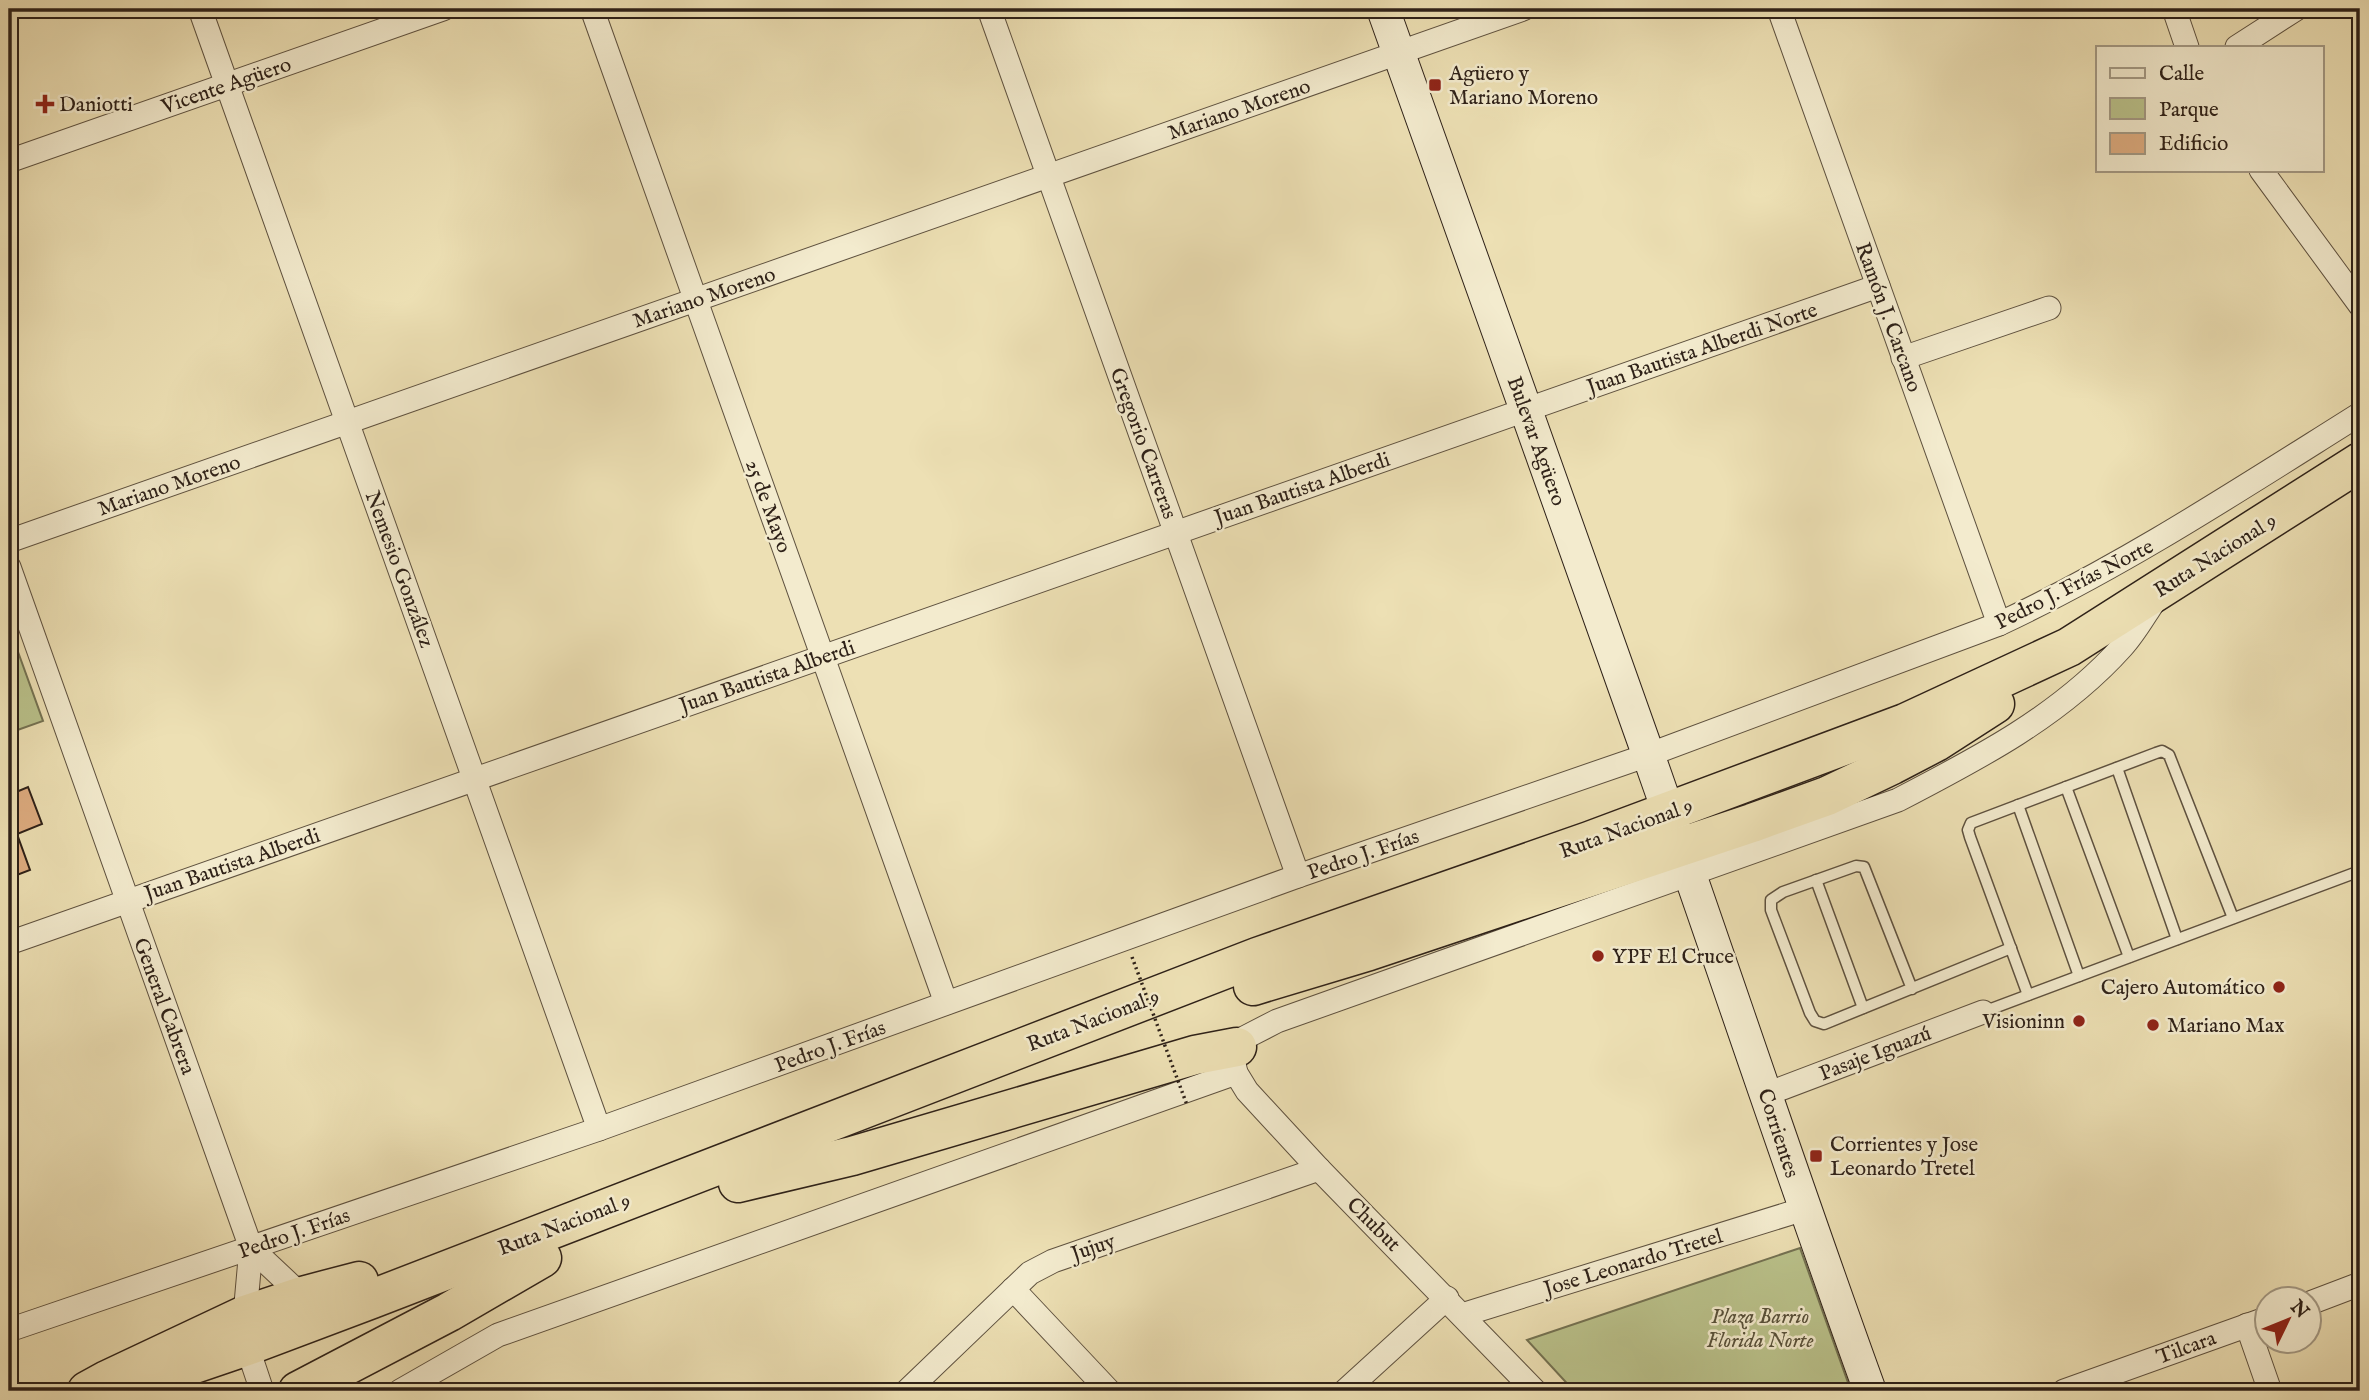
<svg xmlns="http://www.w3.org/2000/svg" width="2369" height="1400" font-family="'IM FELL English',serif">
<rect width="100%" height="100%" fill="#ede0b4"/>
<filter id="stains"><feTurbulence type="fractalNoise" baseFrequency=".00286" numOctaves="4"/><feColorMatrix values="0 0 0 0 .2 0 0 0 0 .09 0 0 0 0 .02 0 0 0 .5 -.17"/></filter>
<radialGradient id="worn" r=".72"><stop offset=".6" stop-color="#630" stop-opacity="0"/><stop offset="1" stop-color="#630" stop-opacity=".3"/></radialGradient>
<g fill="#bac28b" stroke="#747252" stroke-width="2">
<polygon points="9,627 43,721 9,733"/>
<polygon points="1800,1248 1851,1391 1574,1391 1527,1340"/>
</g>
<polygon fill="#dead81" stroke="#2e2118" stroke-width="2" points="28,787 42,824 17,834 30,870 9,878 9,795"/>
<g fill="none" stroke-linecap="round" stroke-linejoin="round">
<g stroke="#5e513f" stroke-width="13">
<g id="lane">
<polyline points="2117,768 2177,939"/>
<polyline points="2066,787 2129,957"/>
<polyline points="2018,805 2079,976"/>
<polyline points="1816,880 1863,1008"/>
<polyline points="1912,989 1864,867 1856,866 1783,892 1771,900 1771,910 1810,1013 1815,1021 1824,1024 2011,948"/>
<polyline points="2028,995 1970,837 1968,830 1971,823 2156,753 2162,751 2169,755 2233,918"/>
<polyline points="1983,1012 2360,871"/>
</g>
</g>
<g stroke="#5e513f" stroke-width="25">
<g id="street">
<polyline points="200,9 599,1129"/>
<polyline points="592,9 946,1003"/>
<polyline points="989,9 1298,876"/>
<polyline points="1779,9 1999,624"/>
<polyline points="2174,9 2187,47"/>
<polyline points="2237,47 2296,9"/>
<polyline points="9,161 443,9"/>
<polyline points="2261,170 2360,305"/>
<polyline points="1903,358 2049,308"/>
<polyline points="9,541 1523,9"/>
<polyline points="9,567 251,1248 245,1315 247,1346 262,1391"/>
<polyline points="9,943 1878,286"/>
<polyline points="1767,1094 1983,1012"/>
<polyline points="251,1248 302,1296"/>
<polyline points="1013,1289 1109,1391"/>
<polyline points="2310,1303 2360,1284"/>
<polyline points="1462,1315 1804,1209"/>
<polyline points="2247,1325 2270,1391"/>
<path d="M 9,1330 L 599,1129 L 1298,876 L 1648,755 L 1999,624 C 2125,565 2242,488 2360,414"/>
<polyline points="400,1391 498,1335 1236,1073"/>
<polyline points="907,1391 1030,1273 1053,1261 1319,1169"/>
<polyline points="1345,1391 1447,1298"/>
<path d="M 1535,1391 L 1319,1169 L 1247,1091 L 1236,1073 L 1233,1059 L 1237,1047 L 1244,1038 L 1277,1021 L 1898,800 C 1979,758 2060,716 2122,647 C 2134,634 2143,618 2153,603"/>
<polyline points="2064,1391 2268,1318"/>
</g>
</g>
<g stroke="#2e2118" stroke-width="34">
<path id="secondary" d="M 1383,9 C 1471,256 1560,504 1647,751 C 1722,964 1793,1179 1870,1391"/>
</g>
<g stroke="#2e2118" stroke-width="41">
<g id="highway">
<polyline points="1253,986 1369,951 1752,823 1827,796 1892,765 1936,742 1995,704"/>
<polyline points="738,1183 852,1156 1195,1055 1237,1047"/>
<polyline points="87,1391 107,1380 245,1315 302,1296 359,1281"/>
<polyline points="115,1391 247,1346 372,1299 1257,957 1589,841 1905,723 2069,647 2360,462"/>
<polyline points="298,1391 449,1312 542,1258"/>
</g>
</g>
<use href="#lane" stroke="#f3ebce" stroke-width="10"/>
<use href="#street" stroke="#f3ebce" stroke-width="23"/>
<use href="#secondary" stroke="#f3ebce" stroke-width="32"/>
<use href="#highway" stroke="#ede0b4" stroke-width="38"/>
<polyline stroke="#2e2118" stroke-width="3.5" stroke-dasharray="2 3.5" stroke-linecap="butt" points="1132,957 1187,1105"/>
</g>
<g fill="#8f2418" stroke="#f3ebce" stroke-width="2.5">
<rect x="1428" y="78" width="14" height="14" rx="3.5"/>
<path d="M41.5 93.5h7v7h7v7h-7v7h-7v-7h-7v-7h7z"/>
<circle cx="1598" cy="956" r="7"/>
<circle cx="2279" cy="987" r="7"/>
<circle cx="2079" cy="1021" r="7"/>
<circle cx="2153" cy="1025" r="7"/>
<rect x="1809" y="1149" width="14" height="14" rx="3.5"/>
</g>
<g text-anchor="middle" stroke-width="5" stroke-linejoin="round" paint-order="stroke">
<g font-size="21" fill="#2e2118" stroke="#f3ebce" text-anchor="start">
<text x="1449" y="80">Agüero y<tspan x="1449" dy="24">Mariano Moreno</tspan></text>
<text x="59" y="111">Daniotti</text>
<text x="1612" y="963">YPF El Cruce</text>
<text x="2265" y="994" text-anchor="end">Cajero Automático</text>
<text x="2065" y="1028" text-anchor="end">Visioninn</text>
<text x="2167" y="1032">Mariano Max</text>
<text x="1830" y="1151">Corrientes y Jose<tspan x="1830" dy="24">Leonardo Tretel</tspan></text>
</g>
<g font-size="21" fill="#2e2118" stroke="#f3ebce">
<text transform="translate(226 85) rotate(-19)" y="7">Vicente Agüero</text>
<text transform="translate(1239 109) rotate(-19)" y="7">Mariano Moreno</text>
<text transform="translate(704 297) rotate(-19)" y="7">Mariano Moreno</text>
<text transform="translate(1889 317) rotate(70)" y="7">Ramón J. Carcano</text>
<text transform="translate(1702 348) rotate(-19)" y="7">Juan Bautista Alberdi Norte</text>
<text transform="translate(1537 441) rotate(70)" y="7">Bulevar Agüero</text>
<text transform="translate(1144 443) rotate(70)" y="7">Gregorio Carreras</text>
<text transform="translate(169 485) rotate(-19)" y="7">Mariano Moreno</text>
<text transform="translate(1302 488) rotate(-19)" y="7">Juan Bautista Alberdi</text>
<text transform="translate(769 506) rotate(70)" y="7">25 de Mayo</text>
<text transform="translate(2215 555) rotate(-32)" y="7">Ruta Nacional 9</text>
<text transform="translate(400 569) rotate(70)" y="7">Nemesio González</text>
<text transform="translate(2074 584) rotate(-27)" y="7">Pedro J. Frías Norte</text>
<text transform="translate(767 676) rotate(-19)" y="7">Juan Bautista Alberdi</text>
<text transform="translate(1626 828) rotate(-20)" y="7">Ruta Nacional 9</text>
<text transform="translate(1363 854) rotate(-19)" y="7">Pedro J. Frías</text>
<text transform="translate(232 864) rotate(-19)" y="7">Juan Bautista Alberdi</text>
<text transform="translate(165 1006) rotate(70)" y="7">General Cabrera</text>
<text transform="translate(1093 1020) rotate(-21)" y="7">Ruta Nacional 9</text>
<text transform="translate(830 1046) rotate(-20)" y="7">Pedro J. Frías</text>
<text transform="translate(1875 1053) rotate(-21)" y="7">Pasaje Iguazú</text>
<text transform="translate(1779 1133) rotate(72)" y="7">Corrientes</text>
<text transform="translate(564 1224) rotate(-21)" y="7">Ruta Nacional 9</text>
<text transform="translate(1374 1224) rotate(45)" y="7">Chubut</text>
<text transform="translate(294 1233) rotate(-19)" y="7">Pedro J. Frías</text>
<text transform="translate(1093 1247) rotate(-19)" y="7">Jujuy</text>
<text transform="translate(1633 1262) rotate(-17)" y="7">Jose Leonardo Tretel</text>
<text transform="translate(2186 1347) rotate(-20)" y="7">Tilcara</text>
</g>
<g font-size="21" font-style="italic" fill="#58513a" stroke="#f3ebce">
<text x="1760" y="1323">Plaza Barrio<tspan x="1760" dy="24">Florida Norte</tspan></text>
</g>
</g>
<rect width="2369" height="1400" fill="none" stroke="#ede0b4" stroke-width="35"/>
<rect x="10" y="10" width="2348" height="1379" fill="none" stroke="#2e2118" stroke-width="3.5"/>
<rect x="18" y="18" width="2334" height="1365" fill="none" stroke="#2e2118" stroke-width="2"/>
<rect x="2096" y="46" width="228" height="126" fill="#f3ebce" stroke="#a49a85" stroke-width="2"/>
<rect x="2110" y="68" width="35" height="10" fill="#f3ebce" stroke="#a49a85" stroke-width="2"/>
<text x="2159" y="80" font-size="21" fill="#2e2118">Calle</text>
<rect x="2110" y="98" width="35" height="21" fill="#bac28b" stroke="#a49a85" stroke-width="2"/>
<text x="2159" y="116" font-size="21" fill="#2e2118">Parque</text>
<rect x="2110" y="133" width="35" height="21" fill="#dead81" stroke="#a49a85" stroke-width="2"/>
<text x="2159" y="150" font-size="21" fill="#2e2118">Edificio</text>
<g transform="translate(2288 1320) rotate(47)"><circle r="33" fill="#f3ebce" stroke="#a49a85" stroke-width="2"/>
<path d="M0-5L12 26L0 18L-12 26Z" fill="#8f2418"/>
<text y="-10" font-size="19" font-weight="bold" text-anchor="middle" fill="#2e2118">N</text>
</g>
<rect width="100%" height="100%" filter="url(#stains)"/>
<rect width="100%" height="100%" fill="url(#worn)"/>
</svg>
